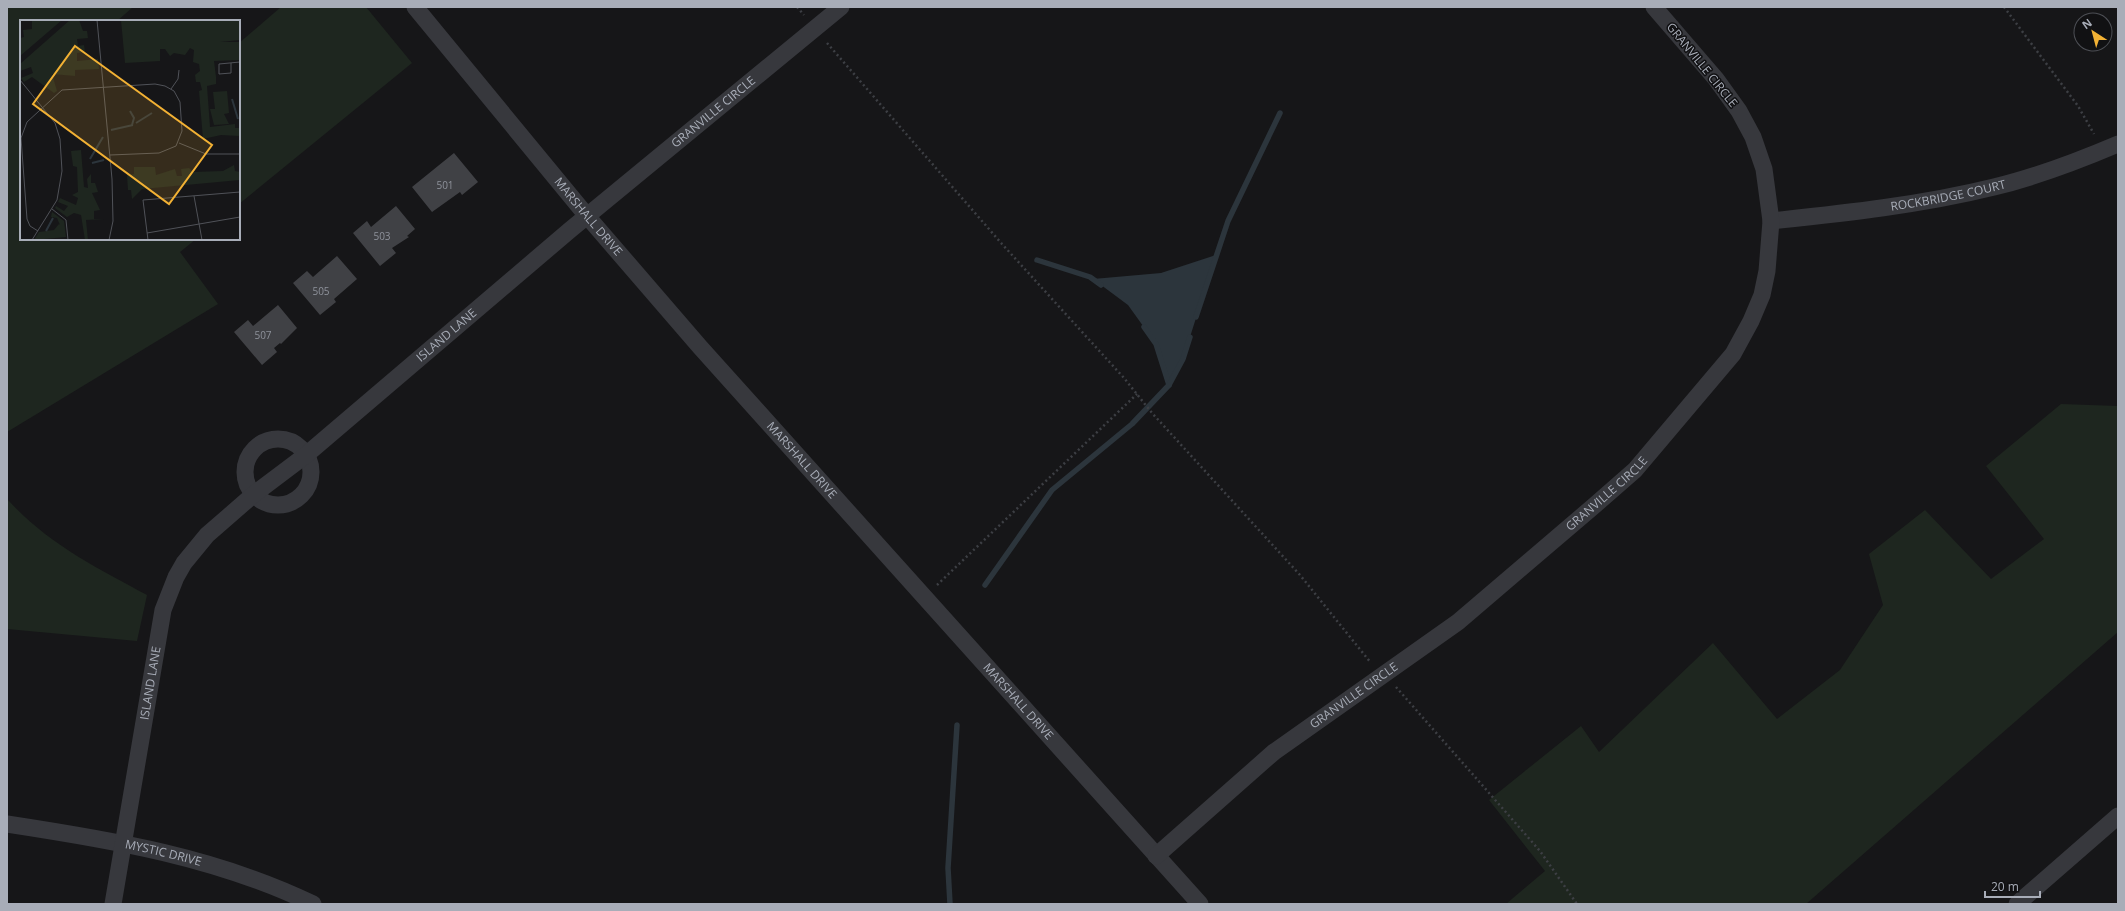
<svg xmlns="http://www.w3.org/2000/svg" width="2125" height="911" font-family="'Open Sans',sans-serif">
<rect width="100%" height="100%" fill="#161618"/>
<g fill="#1e261f">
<polygon points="7,7 133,7 117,21 21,21 21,239 196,239 180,252 218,304 7,432"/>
<polygon points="281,7 366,7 412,63 239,204 239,43"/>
<polygon points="2061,404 2118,406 2118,632 1806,904 1506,904 1545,871 1489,800 1581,726 1599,752 1713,643 1777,719 1840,670 1883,605 1869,554 1925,510 1991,579 2044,539 1986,466"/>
<path d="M 7,499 C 47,543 95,567 147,595 L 137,641 L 7,629 Z"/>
</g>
<polygon fill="#2c353c" points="1216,255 1183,359 1169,385 1156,344 1128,305 1093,279 1161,273"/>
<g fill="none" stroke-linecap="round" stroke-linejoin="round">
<g stroke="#2c353c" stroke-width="5.5">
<polyline points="1037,260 1090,277 1101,285"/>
<polyline points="1196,317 1228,221 1280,113"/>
<polyline points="1144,327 1156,344 1169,385"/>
<polyline points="985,585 1052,490 1132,424 1169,385 1183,359 1190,337"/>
<polyline points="950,904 948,868 957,725"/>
</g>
</g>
<g fill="#404145">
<polygon points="454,153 478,182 462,195 460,192 432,212 412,187"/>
<polygon points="396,206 415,229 407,236 409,237 392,248 396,253 380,266 353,233 367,221 371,227"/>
<polygon points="337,256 357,279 334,299 336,302 320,315 293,283 307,271 313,277"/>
<polygon points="278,305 297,328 281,344 280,343 274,348 277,352 262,365 234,332 248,320 253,326"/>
</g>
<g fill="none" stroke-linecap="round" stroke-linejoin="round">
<g stroke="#3d3f44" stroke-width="2.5" stroke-dasharray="2 3" stroke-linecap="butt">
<polyline points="797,7 804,15"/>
<polyline points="2004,7 2078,106 2094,134"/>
<polyline points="827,43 1002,244 1124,378 1152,413 1300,575 1371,663"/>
<polyline points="937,585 1137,394"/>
<polyline points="1396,687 1540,851 1577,904"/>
</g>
<g stroke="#37383d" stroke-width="17">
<path id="s1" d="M 415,7 L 587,216 L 700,347 L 1200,904"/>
<path id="s2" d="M 1771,221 C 1846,213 1921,205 1994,187 C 2036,177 2078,161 2118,144"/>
<circle cx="278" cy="472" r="33"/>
<path id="s3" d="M 7,824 C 112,840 216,857 313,904"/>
<path id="s4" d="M 1156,856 L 1274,752 L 1458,622 L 1595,505 L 1635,470 L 1733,354 L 1751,321 L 1762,295 L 1767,271 L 1771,221 L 1764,169 L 1753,137 L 1739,111 L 1716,79 L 1654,7"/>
<path id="s5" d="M 113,904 L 163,610 L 176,577 L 184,563 L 207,535 L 253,495 L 306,455 L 570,230 L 841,7"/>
<polyline points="2017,904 2118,816"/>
</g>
</g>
<g text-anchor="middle" stroke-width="3" stroke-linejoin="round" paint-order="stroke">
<g font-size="10" fill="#8e929b">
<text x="445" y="189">501</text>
<text x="382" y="240">503</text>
<text x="321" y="295">505</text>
<text x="263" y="339">507</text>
</g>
<g font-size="12" fill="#a8adb8" stroke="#111113">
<text transform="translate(1702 65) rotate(51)" y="4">GRANVILLE CIRCLE</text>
<text dy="4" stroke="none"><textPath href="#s5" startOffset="1046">GRANVILLE CIRCLE</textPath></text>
<text dy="4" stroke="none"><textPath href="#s2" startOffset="179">ROCKBRIDGE COURT</textPath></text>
<text dy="4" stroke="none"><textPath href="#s1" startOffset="272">MARSHALL DRIVE</textPath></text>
<text dy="4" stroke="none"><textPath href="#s5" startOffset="698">ISLAND LANE</textPath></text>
<text dy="4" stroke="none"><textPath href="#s1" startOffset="596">MARSHALL DRIVE</textPath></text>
<text dy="4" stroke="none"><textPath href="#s4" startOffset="579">GRANVILLE CIRCLE</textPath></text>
<text dy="4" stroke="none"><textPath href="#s5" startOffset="224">ISLAND LANE</textPath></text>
<text dy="4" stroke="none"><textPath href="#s4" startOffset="255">GRANVILLE CIRCLE</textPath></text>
<text dy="4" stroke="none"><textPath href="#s1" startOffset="920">MARSHALL DRIVE</textPath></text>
<text dy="4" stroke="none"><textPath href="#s3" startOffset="159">MYSTIC DRIVE</textPath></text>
</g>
</g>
<g transform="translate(20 20)">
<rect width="220" height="220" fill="#161618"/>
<path d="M 12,0 L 42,0 L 0,36 L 0,18 L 4,17 L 3,10 L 12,9 ZM 50,0 L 59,0 L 63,11 L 67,11 L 68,18 L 57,19 L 58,26 L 64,25 L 65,32 L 57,33 L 57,41 L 78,39 L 79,49 L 55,50 L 55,56 L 32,54 L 37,71 L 34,73 L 12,57 L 4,62 L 1,58 L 13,53 L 11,47 L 0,51 L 0,44 ZM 101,0 L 220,0 L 220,20 L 200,22 L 220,22 L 220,40 L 194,41 L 196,57 L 192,57 L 196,57 L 196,64 L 187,66 L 190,107 L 215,104 L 215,108 L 220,108 L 220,116 L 201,115 L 183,119 L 179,71 L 182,70 L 180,62 L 176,62 L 175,55 L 180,51 L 179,44 L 173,42 L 174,30 L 170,28 L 165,35 L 154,33 L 150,36 L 145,29 L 140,29 L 140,41 L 105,43 ZM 207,71 L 209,93 L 204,94 L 209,104 L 194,105 L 190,89 L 195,89 L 193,72 ZM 61,130 L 64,167 L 68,168 L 67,159 L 71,154 L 71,163 L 75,163 L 78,172 L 72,173 L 80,190 L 74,191 L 74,199 L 84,199 L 66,200 L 68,220 L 65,220 L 61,195 L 54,193 L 47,197 L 35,188 L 36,186 L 44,191 L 48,186 L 38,182 L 40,178 L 56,185 L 58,178 L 52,175 L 58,172 L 57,147 L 53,146 L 51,131 ZM 214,145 L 215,151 L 220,152 L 220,160 L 122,169 L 112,179 L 111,170 L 108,170 L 107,155 L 114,154 L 114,147 L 135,147 L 136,155 L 155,149 L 157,156 L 162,156 L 161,149 L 169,148 L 173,152 L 203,151 ZM 32,192 L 44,201 L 46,217 L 14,220 L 19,212 L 34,210 L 39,204 L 40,205 L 37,198 L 31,197 Z" fill="#1e261f"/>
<path fill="none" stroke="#2c353c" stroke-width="2" d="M 212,79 L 218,99M 110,91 L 114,98 L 112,105M 116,103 L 132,93M 91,110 L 113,105M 70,139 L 83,117M 72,143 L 84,140M 26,211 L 33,198"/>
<path fill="none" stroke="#505258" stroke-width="1" d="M 77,0 L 92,159 L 93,201 L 89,220M 211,43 L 211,53 L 199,54 L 199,44 L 220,42M 0,60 L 35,103 L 40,119 L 42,151 L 37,180 L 12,220M 151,69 L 158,59 L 159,50M 159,123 L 186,134 L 220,134M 174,176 L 182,220M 32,189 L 46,200 L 48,220M 18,211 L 10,206 L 7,199 L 1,118 L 7,102 L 42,70 L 135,64 L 145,66 L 154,71 L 160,82 L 162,111 L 156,126 L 139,133 L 90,135M 127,213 L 220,197M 128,220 L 123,180 L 220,172"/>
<path fill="#f2b134" fill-opacity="0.15" stroke="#f2b134" stroke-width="2" d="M 55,26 L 192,125 L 149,184 L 13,84 Z"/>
<rect width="220" height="220" fill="none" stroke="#a8adb8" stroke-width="2"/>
</g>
<rect width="2125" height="911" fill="none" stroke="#a8adb8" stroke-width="16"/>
<g transform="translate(2093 32) rotate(324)"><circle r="19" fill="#111113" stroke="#4d4f55"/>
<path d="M0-3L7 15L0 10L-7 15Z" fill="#f2b134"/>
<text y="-6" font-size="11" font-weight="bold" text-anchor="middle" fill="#a8adb8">N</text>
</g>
<path d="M1985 891v6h55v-6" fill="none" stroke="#a8adb8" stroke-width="2"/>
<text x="1991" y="891" font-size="12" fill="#a8adb8" stroke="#111113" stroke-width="3" paint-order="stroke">20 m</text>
</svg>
